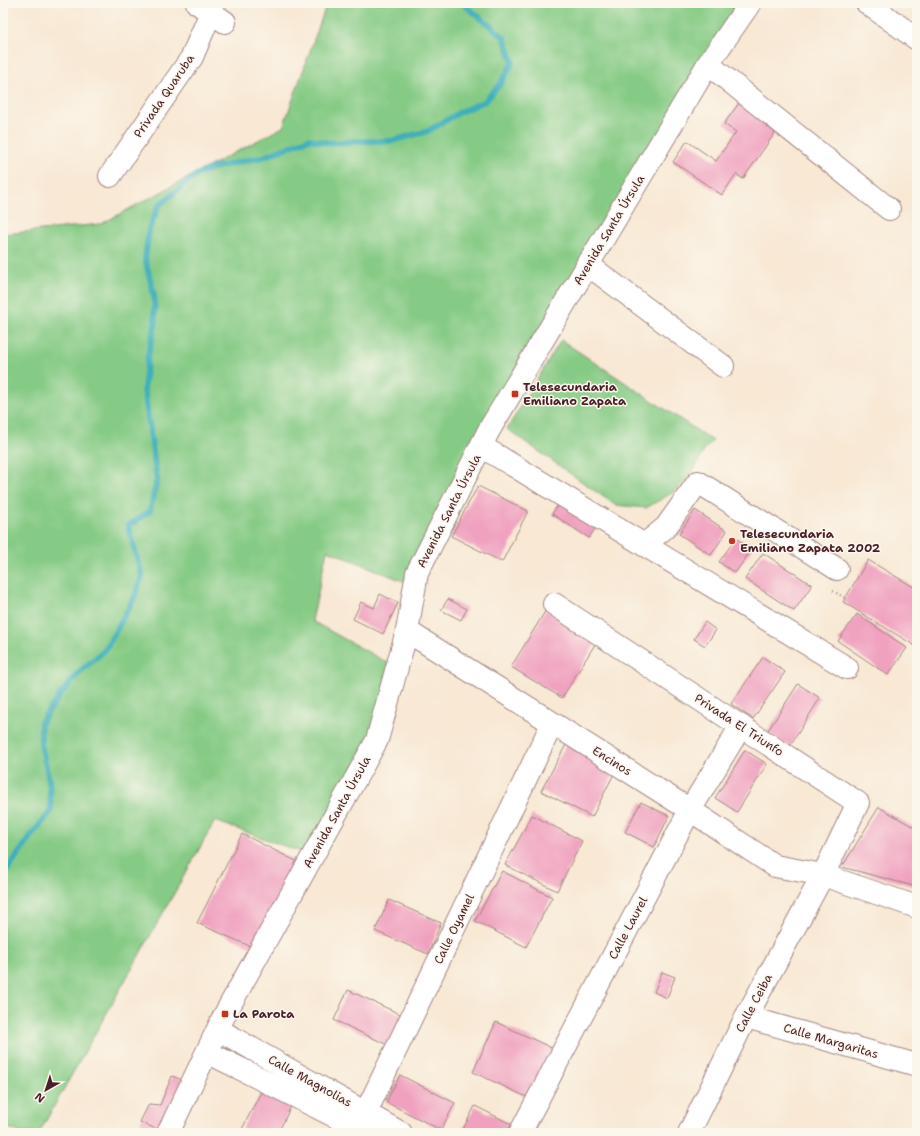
<svg xmlns="http://www.w3.org/2000/svg" width="920" height="1136" font-family="'Shantell Sans',sans-serif">
<rect width="100%" height="100%" fill="#fbf7ec"/>
<filter id="ink" filterUnits="userSpaceOnUse"><feTurbulence type="fractalNoise" baseFrequency=".025" numOctaves="2"/><feDisplacementMap in="SourceGraphic" scale="8" xChannelSelector="R" yChannelSelector="G"/><feConvolveMatrix kernelMatrix="1 2 1 2 8 2 1 2 1" color-interpolation-filters="sRGB"/></filter>
<filter id="wash" filterUnits="userSpaceOnUse"><feTurbulence type="fractalNoise" baseFrequency=".012" numOctaves="4" result="noise"/><feDisplacementMap in="SourceGraphic" scale="16" xChannelSelector="R" yChannelSelector="G"/><feGaussianBlur stdDeviation="0.9" result="paint"/><feColorMatrix in="noise" values="0 0 0 0 0 0 0 0 0 0 0 0 0 0 0 0 0 1.4 0 .05"/><feComposite in="paint" operator="in"/></filter>
<g filter="url(#wash)">
<rect width="100%" height="100%" fill="#f8e8d4"/>
<g fill="#86cb85" stroke="#687558">
<polygon points="327,3 740,3 587,264 415,586 327,550 312,621 397,668 377,740 312,856 215,821 39,1133 22,1133 3,1126 3,234 101,224 283,127"/>
<polygon points="561,340 713,441 705,449 690,477 672,493 646,508 615,505 507,429"/>
</g>
<g fill="none" stroke-linecap="round" stroke-linejoin="round">
<polyline stroke="#3fafba" stroke-width="6" points="3,876 30,837 51,811 49,780 41,744 41,722 60,695 78,673 105,650 133,600 142,576 128,526 150,511 157,480 144,389 148,355 155,326 154,295 145,259 149,229 159,205 196,175 212,168 263,157 309,139 329,143 359,141 391,141 428,131 460,112 485,101 501,83 513,62 504,37 462,3"/>
</g>
<g id="blocks">
<g fill="#f0a1bf">
<polygon points="744,96 779,127 743,179 736,174 722,195 673,162 687,141 716,161 736,132 724,124"/>
<polygon points="478,486 528,511 502,562 451,536"/>
<polygon points="561,500 598,524 589,538 552,514"/>
<polygon points="695,510 727,531 711,555 679,534"/>
<polygon points="736,538 752,549 735,573 719,562"/>
<polygon points="763,553 812,585 794,611 745,579"/>
<polygon points="868,560 917,589 917,647 843,602"/>
<polygon points="380,594 398,603 383,634 353,619 361,602 374,608"/>
<polygon points="448,599 467,609 461,620 441,610"/>
<polygon points="546,610 597,641 562,698 511,667"/>
<polygon points="857,614 907,648 888,675 838,641"/>
<polygon points="705,622 716,630 705,646 694,639"/>
<polygon points="763,657 785,672 753,719 731,704"/>
<polygon points="798,684 820,698 790,746 767,732"/>
<polygon points="568,741 618,766 592,817 541,791"/>
<polygon points="745,750 767,764 737,812 715,798"/>
<polygon points="641,802 669,816 654,847 625,832"/>
<polygon points="879,807 917,829 917,887 842,867"/>
<polygon points="532,815 582,841 557,891 505,865"/>
<polygon points="242,834 298,862 252,947 197,923"/>
<polygon points="502,871 552,897 526,947 475,921"/>
<polygon points="389,900 441,923 428,954 375,931"/>
<polygon points="662,972 675,977 667,998 654,992"/>
<polygon points="348,990 406,1017 392,1047 334,1020"/>
<polygon points="496,1022 554,1049 531,1099 473,1072"/>
<polygon points="400,1075 455,1103 441,1130 386,1102"/>
<polygon points="172,1076 185,1081 163,1132 140,1122 149,1104 160,1105"/>
<polygon points="264,1086 294,1100 278,1133 240,1133"/>
<polygon points="475,1106 513,1125 510,1133 461,1133"/>
</g>
</g>
</g>
<g filter="url(#ink)">
<use href="#blocks" fill-opacity="0" stroke="#a18480" stroke-width="1"/>
<g fill="none" stroke-linecap="round" stroke-linejoin="round">
<g stroke="#a18480" stroke-width="24">
<g id="street">
<polyline points="197,3 225,22"/>
<polyline points="867,3 917,39"/>
<polyline points="708,64 889,209"/>
<polyline points="110,176 192,57 211,12"/>
<polyline points="587,264 723,366"/>
<polyline points="481,447 496,455 847,668"/>
<polyline points="644,545 666,527 698,482 837,569"/>
<polyline points="554,604 858,803 823,875 746,1017 689,1133"/>
<polyline points="407,631 690,810 775,866 823,875 917,907"/>
<polyline points="746,1017 917,1065"/>
<polyline points="219,1030 401,1133"/>
<polyline points="207,1052 368,1133"/>
<polyline points="356,1133 552,724"/>
<polyline points="520,1133 690,810 741,726"/>
</g>
</g>
<g stroke="#a18480" stroke-width="24">
<polyline id="secondary" points="168,1133 225,1014 377,740 407,631 417,573 489,430 708,64 750,3"/>
</g>
<polyline stroke="#a18480" stroke-width="2.5" stroke-dasharray="1 3" stroke-linecap="butt" points="833,591 845,598"/>
<use href="#street" stroke="#fff" stroke-width="22"/>
<use href="#secondary" stroke="#fff" stroke-width="22"/>
</g>
</g>
<g fill="#c8321e" stroke="#fbf7ec" stroke-width="1.5">
<rect x="511" y="390" width="8" height="8" rx="2"/>
<circle cx="732" cy="541" r="4"/>
<rect x="221" y="1010" width="8" height="8" rx="2"/>
</g>
<g text-anchor="middle" stroke-width="3" stroke-linejoin="round" paint-order="stroke">
<g font-size="12" fill="#4a1f2b" stroke="#fbf7ec">
<text transform="translate(164 96) rotate(-56)" y="4">Privada Quaruba</text>
<text transform="translate(609 230) rotate(-59)" y="4">Avenida Santa Úrsula</text>
<text transform="translate(449 511) rotate(-63)" y="4">Avenida Santa Úrsula</text>
<text transform="translate(739 725) rotate(33)" y="4">Privada El Triunfo</text>
<text transform="translate(612 761) rotate(32)" y="4">Encinos</text>
<text transform="translate(337 812) rotate(-61)" y="4">Avenida Santa Úrsula</text>
<text transform="translate(628 928) rotate(-62)" y="4">Calle Laurel</text>
<text transform="translate(454 929) rotate(-64)" y="4">Calle Oyamel</text>
<text transform="translate(754 1003) rotate(-62)" y="4">Calle Ceiba</text>
<text transform="translate(831 1041) rotate(16)" y="4">Calle Margaritas</text>
<text transform="translate(310 1081) rotate(29)" y="4">Calle Magnolias</text>
</g>
<g font-size="12" font-weight="bold" fill="#4a1f2b" stroke="#fbf7ec" text-anchor="start">
<text x="523" y="391">Telesecundaria<tspan x="523" dy="14">Emiliano Zapata</tspan></text>
<text x="740" y="538">Telesecundaria<tspan x="740" dy="14">Emiliano Zapata 2002</tspan></text>
<text x="233" y="1018">La Parota</text>
</g>
</g>
<rect width="920" height="1136" fill="none" stroke="#fbf7ec" stroke-width="16"/>
<g transform="translate(46 1090) rotate(219)" stroke="#fbf7ec" stroke-width="3" paint-order="stroke">
<path d="M0-3L7 15L0 10L-7 15Z" fill="#4a1f2b"/>
<text y="-6" font-size="11" font-weight="bold" text-anchor="middle" fill="#4a1f2b">N</text>
</g>
</svg>
